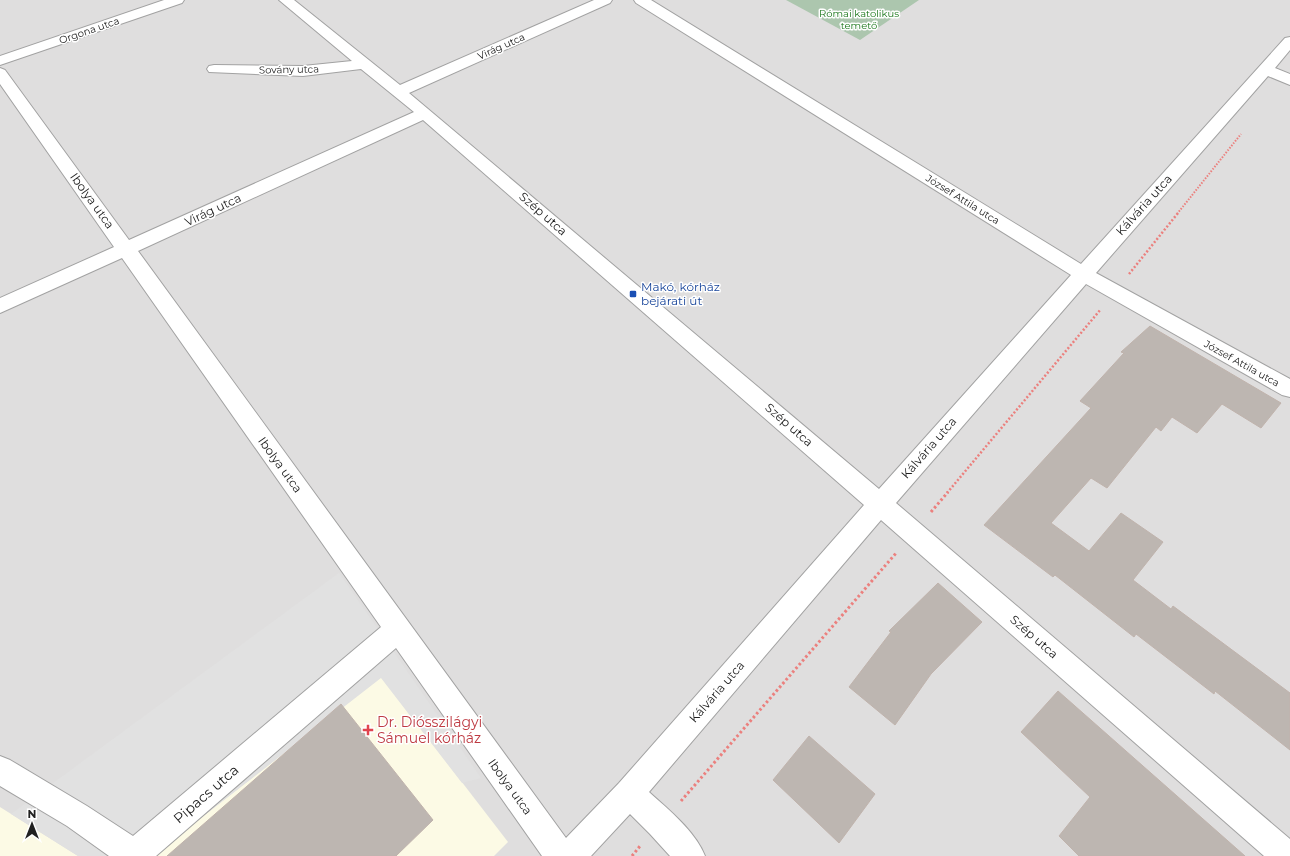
<svg xmlns="http://www.w3.org/2000/svg" width="1290" height="856" font-family="Montserrat,sans-serif">
<rect width="100%" height="100%" fill="#f0ede8"/>
<rect fill="#dfdede" x="0" y="0" width="1290" height="856"/>
<g fill="#fcfae5">
<polygon points="381,677 508,842 494,856 152,856"/>
<polygon points="0,807 78,856 0,856"/>
</g>
<polygon fill="#acc6ae" points="786,0 919,0 860,40"/>
<polygon fill="#e1e1e1" points="339,573 481,778 462,783 381,678 152,856 78,856 11,814"/>
<g fill="#bdb6b1" stroke="#c0b3ac">
<polygon points="1150,326 1281,403 1261,428 1222,404 1197,433 1172,417 1161,431 1156,427 1107,488 1091,478 1051,523 1089,551 1121,513 1163,542 1133,580 1171,609 1173,606 1290,693 1290,750 1215,691 1214,694 1136,634 1134,637 1055,575 1053,577 984,525 1091,408 1080,401 1124,353 1121,352"/>
<polygon points="938,583 982,622 931,674 895,725 849,687 891,632 889,631"/>
<polygon points="1058,691 1245,856 1079,856 1059,836 1090,797 1021,732"/>
<polygon points="341,704 433,820 396,856 167,856"/>
<polygon points="809,736 875,794 839,843 773,780"/>
</g>
<g fill="none" stroke-linecap="round" stroke-linejoin="round">
<g stroke="#a2a2a2" stroke-width="2">
<g id="minor">
<polygon points="164,0 184,0 182,3 0,65 0,56"/>
<path d="M 279,0 L 294,0 L 400,85 L 594,0 L 612,0 L 610,3 L 409,93 L 879,489 L 1071,275 L 636,3 L 634,0 L 651,0 L 1081,264 L 1285,38 L 1290,37 L 1290,50 L 1275,68 L 1290,74 L 1290,85 L 1268,76 L 1096,273 L 1290,379 L 1290,397 L 1282,395 L 1086,284 L 896,503 L 1290,839 L 1290,856 L 1264,856 L 881,520 L 649,792 C 669,810 695,831 705,856 L 670,856 L 650,834 L 630,814 L 591,856 L 542,856 L 396,648 L 156,856 L 109,856 L 67,826 L 0,786 L 0,756 L 10,760 L 87,806 L 133,836 L 381,627 L 122,258 L 0,313 L 0,298 L 114,247 L 0,84 L 0,68 L 5,70 L 129,240 L 414,112 L 361,69 L 303,76 L 209,72 L 207,69 L 209,66 L 214,65 L 303,66 L 352,61 ZM 423,120 L 864,505 L 619,783 L 566,838 L 138,251 Z"/>
</g>
</g>
<polyline stroke="#eb807e" stroke-width="2" stroke-dasharray="1.5 1.5" stroke-linecap="butt" points="1177,214 1241,134"/>
<g stroke="#eb807e" stroke-width="2.5" stroke-dasharray="2 2" stroke-linecap="butt">
<polyline points="1129,274 1178,213"/>
<polyline points="947,493 1101,309"/>
</g>
<g stroke="#eb807e" stroke-width="3" stroke-dasharray="2.5 2.5" stroke-linecap="butt">
<polyline points="931,512 948,492"/>
<polyline points="681,801 897,552"/>
<polyline points="632,856 640,846"/>
</g>
<use href="#minor" fill="#fff" fill-rule="evenodd"/>
</g>
<rect fill="#1a4fb4" stroke="#fff" stroke-width="1.5" x="629" y="290" width="8" height="8" rx="2"/>
<path fill="#e0444e" stroke="#fff" stroke-width="1.5" d="M366 724h4v4h4v4h-4v4h-4v-4h-4v-4h4z"/>
<g text-anchor="middle" stroke-width="3" stroke-linejoin="round" paint-order="stroke">
<g font-size="10" fill="#187518" stroke="#fff">
<text x="859" y="17">Római katolikus<tspan x="859" dy="12">temető</tspan></text>
</g>
<g font-size="10" fill="#212121" stroke="#fff">
<text transform="translate(89 30) rotate(-19)" y="4">Orgona utca</text>
<text transform="translate(501 46) rotate(-24)" y="4">Virág utca</text>
<text transform="translate(289 69) rotate(-1)" y="4">Sovány utca</text>
<text transform="translate(963 199) rotate(32)" y="4">József Attila utca</text>
<text transform="translate(1242 363) rotate(29)" y="4">József Attila utca</text>
</g>
<g font-size="12" fill="#212121" stroke="#fff">
<text transform="translate(92 201) rotate(54)" y="4">Ibolya utca</text>
<text transform="translate(1144 205) rotate(-48)" y="4">Kálvária utca</text>
<text transform="translate(213 210) rotate(-25)" y="4">Virág utca</text>
<text transform="translate(543 214) rotate(41)" y="4">Szép utca</text>
<text transform="translate(789 425) rotate(41)" y="4">Szép utca</text>
<text transform="translate(929 448) rotate(-49)" y="4">Kálvária utca</text>
<text transform="translate(280 465) rotate(54)" y="4">Ibolya utca</text>
<text transform="translate(1034 637) rotate(41)" y="4">Szép utca</text>
<text transform="translate(717 692) rotate(-49)" y="4">Kálvária utca</text>
<text transform="translate(510 787) rotate(54)" y="4">Ibolya utca</text>
</g>
<g font-size="12" fill="#164399" stroke="#fff" text-anchor="start">
<text x="641" y="291">Makó, kórház<tspan x="641" dy="14">bejárati út</tspan></text>
</g>
<g font-size="14" fill="#be3a42" stroke="#fff" text-anchor="start">
<text x="377" y="727">Dr. Diósszilágyi<tspan x="377" dy="16">Sámuel kórház</tspan></text>
</g>
<g font-size="14" fill="#212121" stroke="#fff">
<text transform="translate(206 794) rotate(-41)" y="5">Pipacs utca</text>
</g>
</g>
<g transform="translate(32 824)" stroke="#ffffff" stroke-width="3" paint-order="stroke">
<path d="M0-3L7 15L0 10L-7 15Z" fill="#212121"/>
<text y="-6" font-size="11" font-weight="bold" text-anchor="middle" fill="#212121">N</text>
</g>
</svg>
